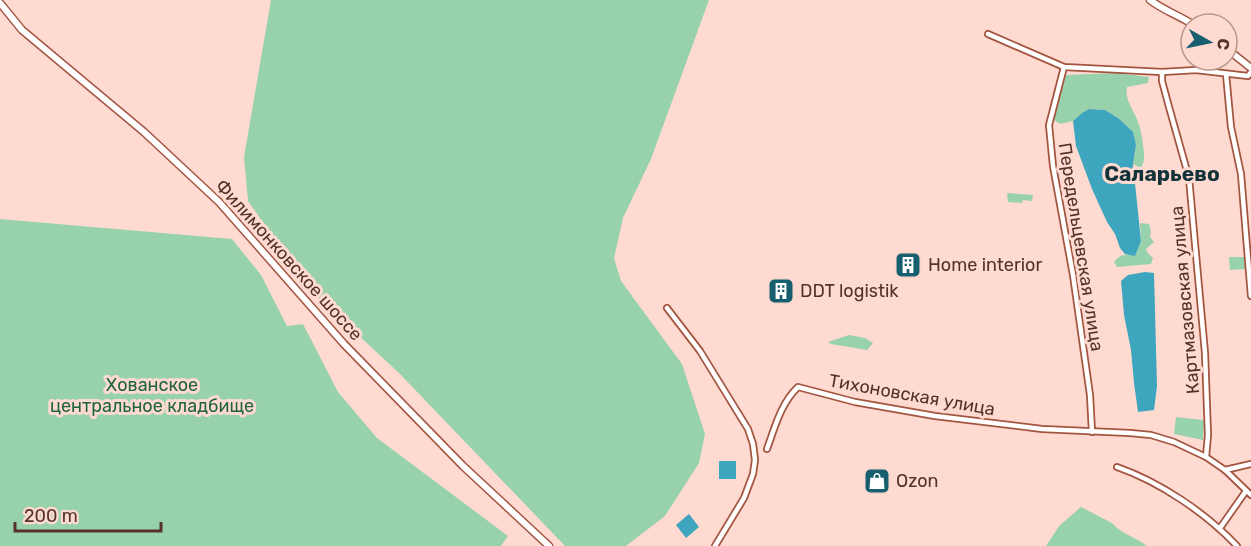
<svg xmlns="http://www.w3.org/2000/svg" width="1251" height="546" font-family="Rubik,sans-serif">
<rect width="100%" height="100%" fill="#ffdad0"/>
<g fill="#98d2ac">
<polygon points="271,0 709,0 651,159 623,218 614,258 621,281 682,364 705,434 699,463 665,516 626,546 565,546 399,373 312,292 248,201 244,157"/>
<path d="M 1116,73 L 1149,77 L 1148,83 L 1127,87 C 1124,99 1134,110 1138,122 C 1141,129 1145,152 1144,159 C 1144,162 1142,165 1141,168 L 1133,164 L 1136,145 L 1118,118 L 1105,110 L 1089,109 L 1082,113 L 1073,121 L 1061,124 L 1053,120 L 1066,75 Z"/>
<polygon points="1007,193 1033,195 1032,201 1023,200 1022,203 1008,202"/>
<polygon points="0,219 232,239 261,275 287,326 303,324 338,392 377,438 508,536 501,546 0,546"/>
<path d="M 1140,223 L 1149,224 L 1151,231 L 1150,237 L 1154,242 L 1146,249 L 1148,253 L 1153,258 L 1151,264 L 1117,267 L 1114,262 C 1121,254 1125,254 1135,255 L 1141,241 Z"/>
<polygon points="1229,257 1246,257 1246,269 1230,270"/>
<polygon points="849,335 865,338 873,343 867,350 831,344 828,342"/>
<polygon points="1176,417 1204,420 1203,440 1174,434"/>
<path d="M 1081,507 L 1112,523 C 1121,534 1136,537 1147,546 L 1046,546 L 1059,526 Z"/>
</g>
<g fill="#3da5bd">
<polygon points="1089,109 1105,110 1118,118 1133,132 1136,145 1133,164 1141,241 1135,256 1125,254 1120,248 1115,234 1107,222 1092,189 1076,146 1073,121 1082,113"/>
<polygon points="1145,272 1154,273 1157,386 1154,410 1138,412 1134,383 1131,350 1124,315 1121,281 1128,275"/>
<rect x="719" y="461" width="17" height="18"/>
<polygon points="689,514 699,527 686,538 676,525"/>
</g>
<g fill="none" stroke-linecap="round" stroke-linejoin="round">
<g stroke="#a45540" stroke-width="8">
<g id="street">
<polyline points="988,34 1064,67 1162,72 1196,70 1248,76 1251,72"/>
<polyline points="1064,67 1049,125 1053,166 1073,275 1090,395 1092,432"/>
<polyline points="1162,72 1162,81 1169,107 1189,178 1205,353 1208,435 1206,457"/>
<polyline points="1226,74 1231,127 1241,174 1251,296"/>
<polyline points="667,308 700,351 748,429 753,444 755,460 753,474 744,498 715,546"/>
<path d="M 767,449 C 775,427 781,403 798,387 L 855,402 L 935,416 L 1042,429 L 1130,433 L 1151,435 L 1174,442 L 1206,457 L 1225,470 L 1251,495"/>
<path d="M 1117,467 C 1160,482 1206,513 1237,546"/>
<polyline points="1225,470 1251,464"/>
<polyline points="1220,528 1246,491"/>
</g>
</g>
<g stroke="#a45540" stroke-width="9">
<g id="secondary">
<path d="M 1150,0 C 1163,10 1178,15 1192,24"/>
<polyline points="0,3 22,30 144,132 219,202 344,344 463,466 549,546"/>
<polyline points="1227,49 1251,68"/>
</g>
</g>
<use href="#street" stroke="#fff" stroke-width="4.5"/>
<use href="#secondary" stroke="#fff" stroke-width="6"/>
</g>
<defs>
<g id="building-square" transform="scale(1.35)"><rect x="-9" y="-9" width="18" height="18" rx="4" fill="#175f6f" stroke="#ffdad0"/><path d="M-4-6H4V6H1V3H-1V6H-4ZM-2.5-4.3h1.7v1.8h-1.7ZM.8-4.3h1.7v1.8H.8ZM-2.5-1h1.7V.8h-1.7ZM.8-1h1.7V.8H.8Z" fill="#fff"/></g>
<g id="shop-square" transform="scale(1.35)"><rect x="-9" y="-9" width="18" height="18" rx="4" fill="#175f6f" stroke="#ffdad0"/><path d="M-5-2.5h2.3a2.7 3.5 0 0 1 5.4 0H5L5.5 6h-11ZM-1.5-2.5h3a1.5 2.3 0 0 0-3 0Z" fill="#fff"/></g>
</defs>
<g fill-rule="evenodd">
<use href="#building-square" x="908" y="265"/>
<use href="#building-square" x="781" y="291"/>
<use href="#shop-square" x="877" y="481"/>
</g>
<g text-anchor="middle" stroke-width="6" stroke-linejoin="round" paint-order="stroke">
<g font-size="18" fill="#553228" stroke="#ffdad0">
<text transform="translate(1081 247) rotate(81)" y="6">Передельцевская улица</text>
<text transform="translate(289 260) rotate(48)" y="6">Филимонковское шоссе</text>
<text transform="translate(1185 300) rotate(-95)" y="6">Картмазовская улица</text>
<text transform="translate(912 395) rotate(10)" y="6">Тихоновская улица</text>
</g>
<g font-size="18" fill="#553228" stroke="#ffdad0" text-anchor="start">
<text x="928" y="271">Home interior</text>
<text x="800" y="297">DDT logistik</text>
<text x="896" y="487">Ozon</text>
</g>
<g font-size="18" fill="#1e643e" stroke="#ffdad0">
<text x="152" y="391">Хованское<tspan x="152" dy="21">центральное кладбище</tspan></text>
</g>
<g font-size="21" font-weight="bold" fill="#12323a" stroke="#ffdad0">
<text x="1162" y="181">Саларьево</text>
</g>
</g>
<g transform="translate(1209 42) rotate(99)"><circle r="28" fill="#ffdad0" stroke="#bb978d" stroke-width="1.5"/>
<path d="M0-4.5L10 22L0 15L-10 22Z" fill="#175f6f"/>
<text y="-9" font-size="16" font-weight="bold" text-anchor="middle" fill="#553228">С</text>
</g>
<path d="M15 522v9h146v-9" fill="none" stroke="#553228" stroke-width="3"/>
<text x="24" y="522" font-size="18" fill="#553228" stroke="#ffdad0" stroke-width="4.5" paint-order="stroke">200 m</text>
</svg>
